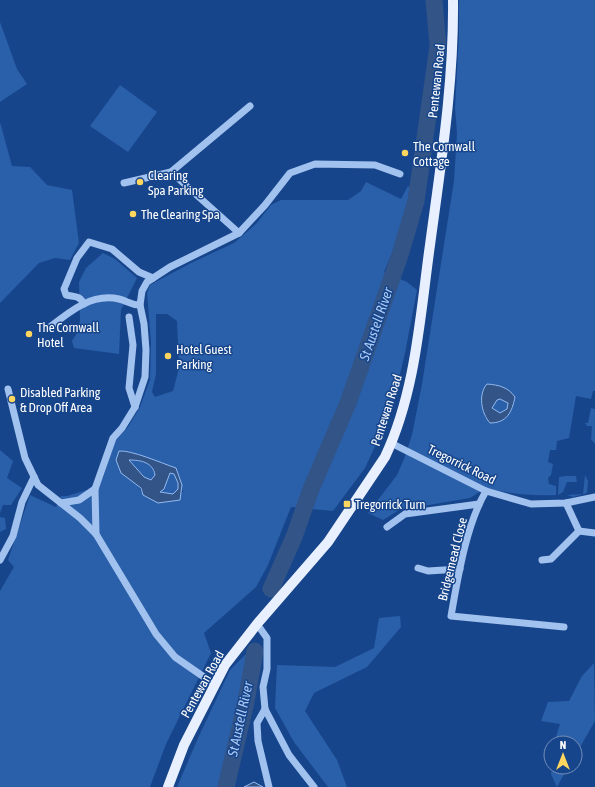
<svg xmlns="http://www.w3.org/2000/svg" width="595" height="787" font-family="'Asap Condensed',sans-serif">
<rect width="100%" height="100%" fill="#17458b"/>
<g fill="#2a5fa9" fill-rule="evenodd">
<path d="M 459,0 L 595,0 L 595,391 L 593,391 L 591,399 L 576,396 L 569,438 L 557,441 L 556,450 L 550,450 L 548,462 L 553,464 L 551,475 L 548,478 L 549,484 L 556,486 L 556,495 C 531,496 510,494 486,488 L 470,498 L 399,510 L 383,520 L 368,513 L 397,475 L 404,459 L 412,435 L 422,384 L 454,181 L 457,133 L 455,108 L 459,34 ZM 498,385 L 513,407 L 490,423 L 485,417 Z"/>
<polygon points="0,22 17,69 27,84 0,102"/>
<polygon points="120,85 157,112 128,152 90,126"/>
<polygon points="0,122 12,166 30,167 47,185 72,190 79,243 70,260 55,258 39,263 0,303"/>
<path d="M 366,182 L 401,199 L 408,186 L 413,190 L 406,220 L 384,272 L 407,282 L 417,290 L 405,353 L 391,412 L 365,468 L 333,511 L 291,507 L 268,565 L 256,587 L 204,633 L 211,653 L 166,744 L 150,787 L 0,787 L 0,591 L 14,567 L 8,560 L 30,495 L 56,507 L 61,496 L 67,496 L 87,490 L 103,478 L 115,441 L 128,427 L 140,407 L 150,380 L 151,342 L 147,293 L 150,285 L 191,263 L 234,243 L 256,224 L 271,205 L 281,200 L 348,200 L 361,191 ZM 156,314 L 167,314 L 177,321 L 179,368 L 173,391 L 155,397 L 152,392 L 156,374 ZM 119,451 L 128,451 L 179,475 L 183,492 L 158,503 L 143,495 Z"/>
<polygon points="103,253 115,259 137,278 121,310 119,354 74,348 72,341 77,333 80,320 79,282 86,268"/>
<polygon points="500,399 508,403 507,409 500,413 492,408 497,400"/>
<polygon points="591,408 595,409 595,444 591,439 592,426 587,426 585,423 588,423"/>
<polygon points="0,450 13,461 7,478 22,488 11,505 3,505 0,513"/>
<path d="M 129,460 C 140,461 152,461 155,475 L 151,480 L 144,477 Z"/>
<polygon points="170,473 174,474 178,483 178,489 173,494 159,492 167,481"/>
<polygon points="585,475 588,481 587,493 573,497 567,495 583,494"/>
<polygon points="566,476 576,476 577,482 567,482 563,492 558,495 559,477"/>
<polygon points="0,517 5,518 6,529 0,532"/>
<polygon points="400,616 401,627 367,667 314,693 305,711 337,760 347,787 328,787 294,742 275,708 277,665 335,667 374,648 379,618"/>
<polygon points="251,649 242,702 222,787 177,787 198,738 230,670"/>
<polygon points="594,663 595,721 575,756 575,743 554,743 560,724 541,721 548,702 569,701 582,676"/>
<polygon points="552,767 568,767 557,787 551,774"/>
</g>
<g fill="#325487" stroke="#93bbf1" fill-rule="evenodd">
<path d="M 487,384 C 499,385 508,387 515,397 C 512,412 507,423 490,423 C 481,413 478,394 487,384 ZM 500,399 L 508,403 L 507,409 L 500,413 L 492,408 L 497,400 Z"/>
<path d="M 119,451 C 132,450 161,463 176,468 L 182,485 L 180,500 L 158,503 L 143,495 L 141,488 L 121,473 L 116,460 ZM 129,460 C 140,460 153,462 155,475 L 151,480 L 144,477 ZM 170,473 L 174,474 L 178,483 L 178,489 L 173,494 L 160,492 L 164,489 Z"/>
<polygon points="254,782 263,787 244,787"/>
</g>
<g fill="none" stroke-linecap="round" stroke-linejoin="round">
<g stroke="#325487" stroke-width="17">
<polyline points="271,589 294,537 311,489 348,403 400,255 416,201 438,46 434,0"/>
<polyline points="226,787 246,702 255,651"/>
</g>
<g stroke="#a1c1ee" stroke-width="7">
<polyline points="171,172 250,106"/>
<polyline points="124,183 171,172 239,233"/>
<path d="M 84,304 C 79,295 75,297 66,295 L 64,289 L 77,258 L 89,242 L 112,249 L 139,272 L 153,278"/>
<polyline points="129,317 133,345 129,388 135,407"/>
<path d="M 50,327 C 70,311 92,293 119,299 C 128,301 129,305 140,305"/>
<polyline points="8,389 25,458 38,485 80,518 96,534 156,634 175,657 214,684"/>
<polyline points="391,443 486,491 531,504 566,503 595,497"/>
<polyline points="95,489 113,438 122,428 135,407 145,377 146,350 144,324 140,305 142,291 147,282 170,267 239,233 265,205 290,173 315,164 375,165 400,174"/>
<path d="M 486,491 C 466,525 458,577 451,616 L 564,627"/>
<polyline points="61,503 79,500 95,489 96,534"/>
<polyline points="566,503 579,531 595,533"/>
<polyline points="387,527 405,514 479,504"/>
<polyline points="0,560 13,536 22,502 34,477"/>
<polyline points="542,560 551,559 579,531"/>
<polyline points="418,568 428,571 460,569"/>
<polyline points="257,624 267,638 267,669 263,687 265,709 289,755 314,787"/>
<polyline points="265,709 257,723 258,741 269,787"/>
</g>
<path stroke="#e8f0ff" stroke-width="10" d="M 168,787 L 184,745 L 225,665 L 257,624 L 328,542 L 385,457 C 416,391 420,316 430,245 C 441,163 454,82 453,0"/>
</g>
<g fill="#ffd65e" stroke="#17458b" stroke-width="1.5">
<circle cx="405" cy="153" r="4"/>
<circle cx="140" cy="182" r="4"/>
<circle cx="133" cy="214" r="4"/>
<circle cx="29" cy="334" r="4"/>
<circle cx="168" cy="356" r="4"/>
<circle cx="12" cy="399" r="4"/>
<rect x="343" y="500" width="8" height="8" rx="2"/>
</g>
<g text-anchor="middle" stroke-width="3" stroke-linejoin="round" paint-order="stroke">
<g font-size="13" fill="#fff" stroke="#17458b">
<text transform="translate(436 81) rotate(-84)" y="5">Pentewan Road</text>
<text transform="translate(386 410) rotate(-72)" y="5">Pentewan Road</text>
<text transform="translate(462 464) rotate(26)" y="5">Tregorrick Road</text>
<text transform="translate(452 559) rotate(-76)" y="5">Bridgemead Close</text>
<text transform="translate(202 684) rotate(-61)" y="5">Pentewan Road</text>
</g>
<g font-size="13" fill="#fff" stroke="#17458b" text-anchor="start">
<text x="413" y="151">The Cornwall<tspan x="413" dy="15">Cottage</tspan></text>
<text x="148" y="180">Clearing<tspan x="148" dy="15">Spa Parking</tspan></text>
<text x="141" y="219">The Clearing Spa</text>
<text x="37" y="332">The Cornwall<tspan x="37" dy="15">Hotel</tspan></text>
<text x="176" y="354">Hotel Guest<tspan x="176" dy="15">Parking</tspan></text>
<text x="20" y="397">Disabled Parking<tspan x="20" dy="15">&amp; Drop Off Area</tspan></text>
<text x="355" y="509">Tregorrick Turn</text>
</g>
<g font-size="14" font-style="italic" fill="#accbf6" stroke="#17458b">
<text transform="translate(376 324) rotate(-71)" y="5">St Austell River</text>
<text transform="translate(240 719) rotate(-78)" y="5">St Austell River</text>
</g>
</g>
<g transform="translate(563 755)"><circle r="19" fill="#17458b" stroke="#748fb9"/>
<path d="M0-3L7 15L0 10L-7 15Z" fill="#ffd65e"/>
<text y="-6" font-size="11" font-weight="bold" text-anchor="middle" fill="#ffffff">N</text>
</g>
</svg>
